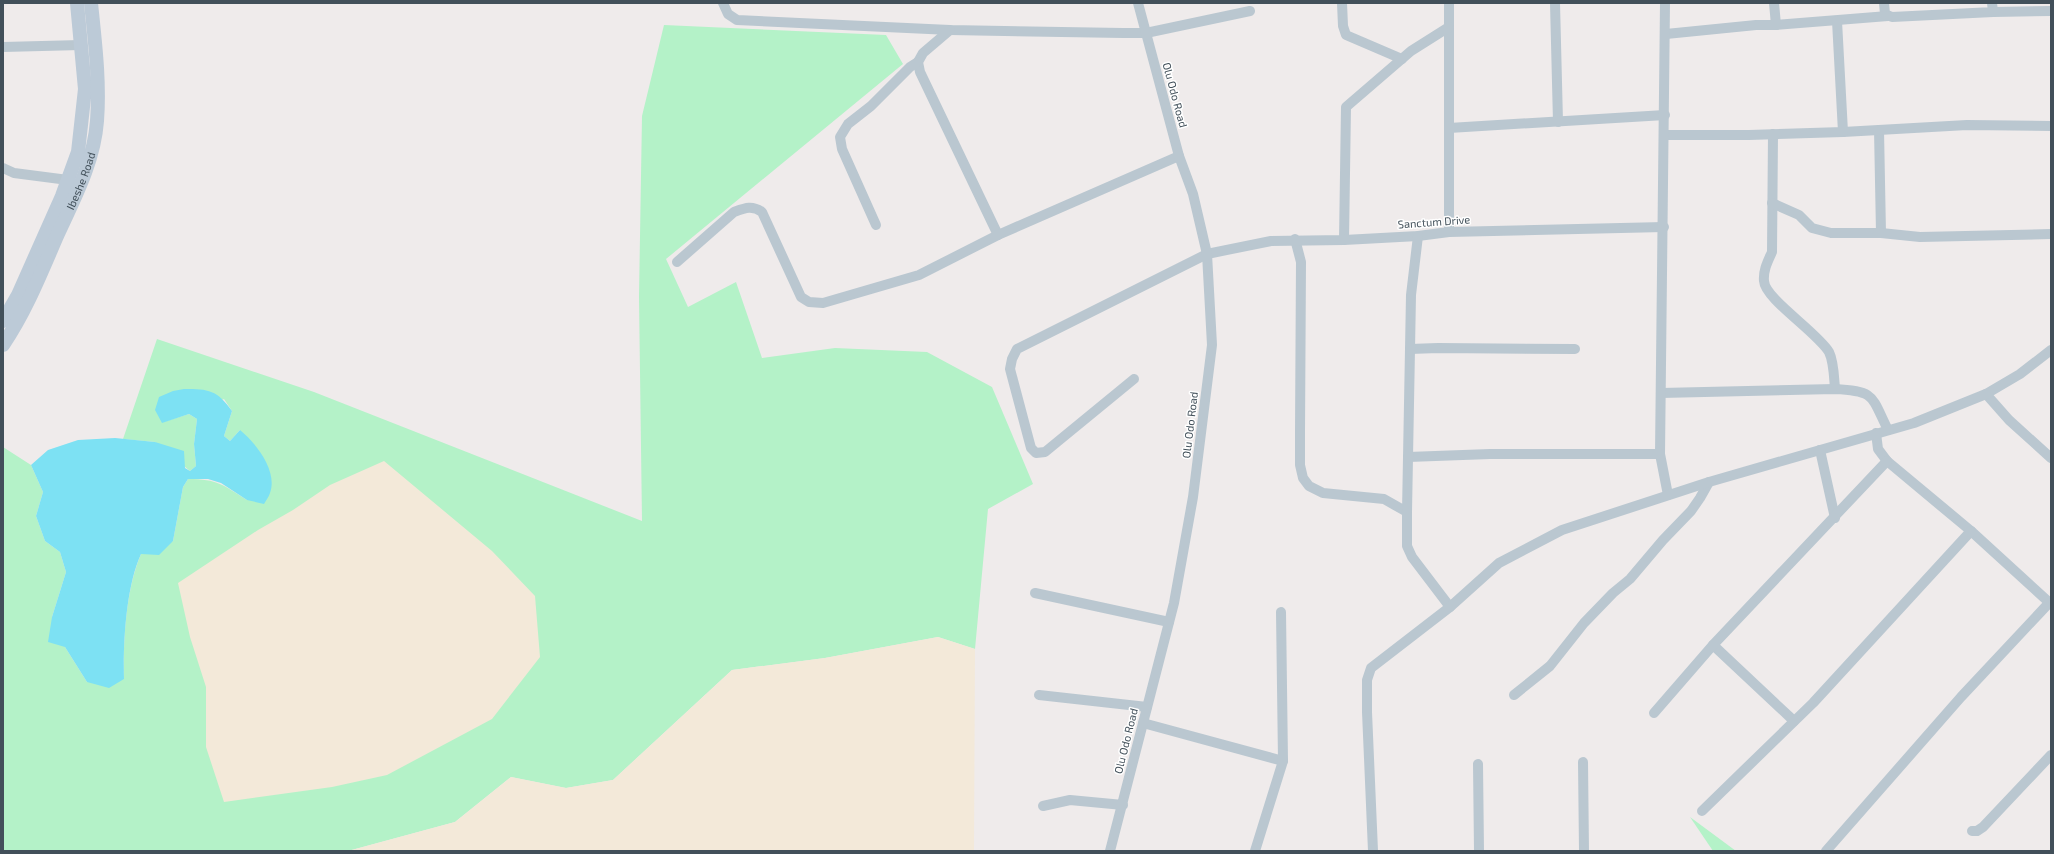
<svg xmlns="http://www.w3.org/2000/svg" width="2054" height="854" font-family="'Exo 2',sans-serif">
<rect width="100%" height="100%" fill="#efebeb"/>
<g fill="#b4f2c8">
<path d="M 664,25 L 886,35 L 903,64 L 666,259 L 688,307 L 736,282 L 762,358 L 835,348 L 927,352 L 992,387 L 1033,484 L 988,509 L 975,649 L 938,637 L 825,658 L 732,670 L 613,780 L 566,788 L 511,777 L 455,822 L 348,851 L 3,851 L 3,447 L 31,465 L 43,492 L 36,516 L 45,541 L 60,552 L 66,572 L 52,617 L 65,647 L 87,682 L 124,679 C 123,640 126,589 141,554 L 173,541 L 183,487 L 188,479 C 218,479 223,485 247,500 L 240,430 L 230,441 L 224,436 L 232,411 L 224,399 L 163,422 L 189,414 L 197,419 L 194,444 L 196,466 L 190,471 L 155,442 L 123,439 L 157,339 L 314,392 L 642,521 L 639,297 L 642,116 Z"/>
<polygon points="1690,817 1736,851 1713,851"/>
</g>
<g fill="#f3e9d9">
<polygon points="384,461 492,551 535,596 540,657 492,719 387,775 332,787 224,802 206,747 206,687 190,637 178,583 258,530 293,510 330,485"/>
<polygon points="938,637 975,649 974,851 348,851 455,822 511,777 566,788 613,780 732,670 825,658"/>
</g>
<path fill="#7de1f3" d="M 184,389 C 209,389 217,390 232,411 L 224,436 L 230,441 L 240,430 C 256,443 278,471 270,493 C 269,497 266,500 264,504 L 247,500 L 221,483 L 208,479 L 188,479 L 183,487 L 173,541 L 159,555 L 141,554 C 126,587 123,642 124,679 L 109,688 L 87,682 L 65,647 L 48,642 L 52,617 L 66,572 L 60,552 L 45,541 L 36,516 L 43,492 L 31,465 L 48,450 L 78,440 L 115,438 L 155,442 L 184,451 L 185,468 L 190,471 L 196,466 L 194,444 L 197,419 L 189,414 L 162,423 L 155,410 L 159,397 L 173,391 Z"/>
<g fill="none" stroke-linecap="round" stroke-linejoin="round">
<g stroke="#bac7d0" stroke-width="10">
<polyline points="723,3 728,14 737,20 950,30 1123,33 1146,33 1250,11"/>
<polyline points="1342,3 1343,26 1346,35 1402,59"/>
<polyline points="1555,3 1558,122"/>
<polyline points="1884,3 1885,14 1892,17 1993,12 1992,3"/>
<polyline points="1993,12 2051,11"/>
<polyline points="1776,25 1888,16"/>
<polyline points="950,30 923,53 918,62 920,72 998,235"/>
<polyline points="1666,34 1756,25 1776,25 1774,3"/>
<polyline points="3,47 81,45"/>
<polyline points="1449,128 1665,115"/>
<polyline points="1879,130 1881,233"/>
<polyline points="1843,132 1967,125 2051,126"/>
<path d="M 1773,134 L 1772,252 C 1768,261 1763,270 1764,281 C 1765,299 1817,332 1829,352 C 1834,362 1834,378 1835,389"/>
<polyline points="1665,135 1749,135 1843,132 1837,21"/>
<polyline points="3,168 14,173 68,180"/>
<polyline points="1772,203 1799,215 1812,228 1831,233 1881,233 1920,237 2051,234"/>
<polyline points="876,225 842,149 840,137 848,124 871,106 910,67 918,62"/>
<polyline points="1449,232 1449,3"/>
<polyline points="1295,239 1301,262 1300,431 1300,465 1303,478 1309,486 1323,493 1384,499 1407,512 1407,546 1412,557 1450,607"/>
<polyline points="1344,240 1346,107 1411,51 1449,27"/>
<path d="M 677,262 L 734,212 C 745,208 752,205 762,212 L 801,297 L 809,302 L 823,303 L 919,275 L 998,235 L 1179,156"/>
<polyline points="1410,349 1438,348 1575,349"/>
<polyline points="1134,379 1045,452 1036,453 1031,448 1010,369 1012,359 1017,349 1207,254 1271,241 1344,240 1418,236 1449,232 1664,227"/>
<path d="M 1661,393 L 1835,389 C 1876,391 1871,396 1888,430"/>
<polyline points="1986,394 2009,420 2051,458"/>
<polyline points="1876,433 1878,449 1887,461 1971,531 2051,604"/>
<polyline points="1820,450 1835,518"/>
<polyline points="1660,454 1665,3"/>
<polyline points="1408,457 1490,454 1660,454 1668,495"/>
<polyline points="1407,512 1411,295 1418,236"/>
<polyline points="1035,593 1169,622"/>
<polyline points="1713,645 1794,721"/>
<polyline points="1039,695 1147,707"/>
<polyline points="1514,695 1550,666 1584,623 1613,593 1630,579 1663,540 1691,511 1700,498 1709,482"/>
<polyline points="1654,713 1713,645 1887,461"/>
<polyline points="1143,723 1283,761"/>
<polyline points="1583,762 1584,851"/>
<polyline points="1478,764 1479,851"/>
<polyline points="1043,806 1070,800 1123,805"/>
<polyline points="1702,811 1813,703 1971,531"/>
<polyline points="1972,831 1977,831 1983,827 2051,755"/>
<polyline points="1110,851 1174,603 1193,497 1212,345 1207,254 1193,194 1179,156 1138,3"/>
<polyline points="1255,851 1283,761 1281,612"/>
<polyline points="1373,851 1367,712 1367,680 1371,668 1450,607 1499,563 1562,530 1709,482 1914,423 1986,394 2020,374 2051,350"/>
<polyline points="1826,851 1961,697 2049,603"/>
</g>
<g stroke="#bccad7" stroke-width="14">
<polyline points="3,321 18,295 62,196 78,152 85,89 77,3"/>
<path id="s1" d="M 3,345 C 26,311 41,273 57,236 C 74,199 94,162 97,121 C 100,82 95,42 91,3"/>
</g>
</g>
<g text-anchor="middle" stroke-width="3" stroke-linejoin="round" paint-order="stroke">
<g font-size="11" fill="#42505a" stroke="#fff">
<text transform="translate(1175 95) rotate(75)" y="4">Olu Odo Road</text>
<text dy="4" stroke="none"><textPath href="#s1" startOffset="182">Ibeshe Road</textPath></text>
<text transform="translate(1434 222) rotate(-4)" y="4">Sanctum Drive</text>
<text transform="translate(1190 425) rotate(-83)" y="4">Olu Odo Road</text>
<text transform="translate(1126 741) rotate(-76)" y="4">Olu Odo Road</text>
</g>
</g>
<rect width="2054" height="854" fill="none" stroke="#42505a" stroke-width="8"/>
</svg>
